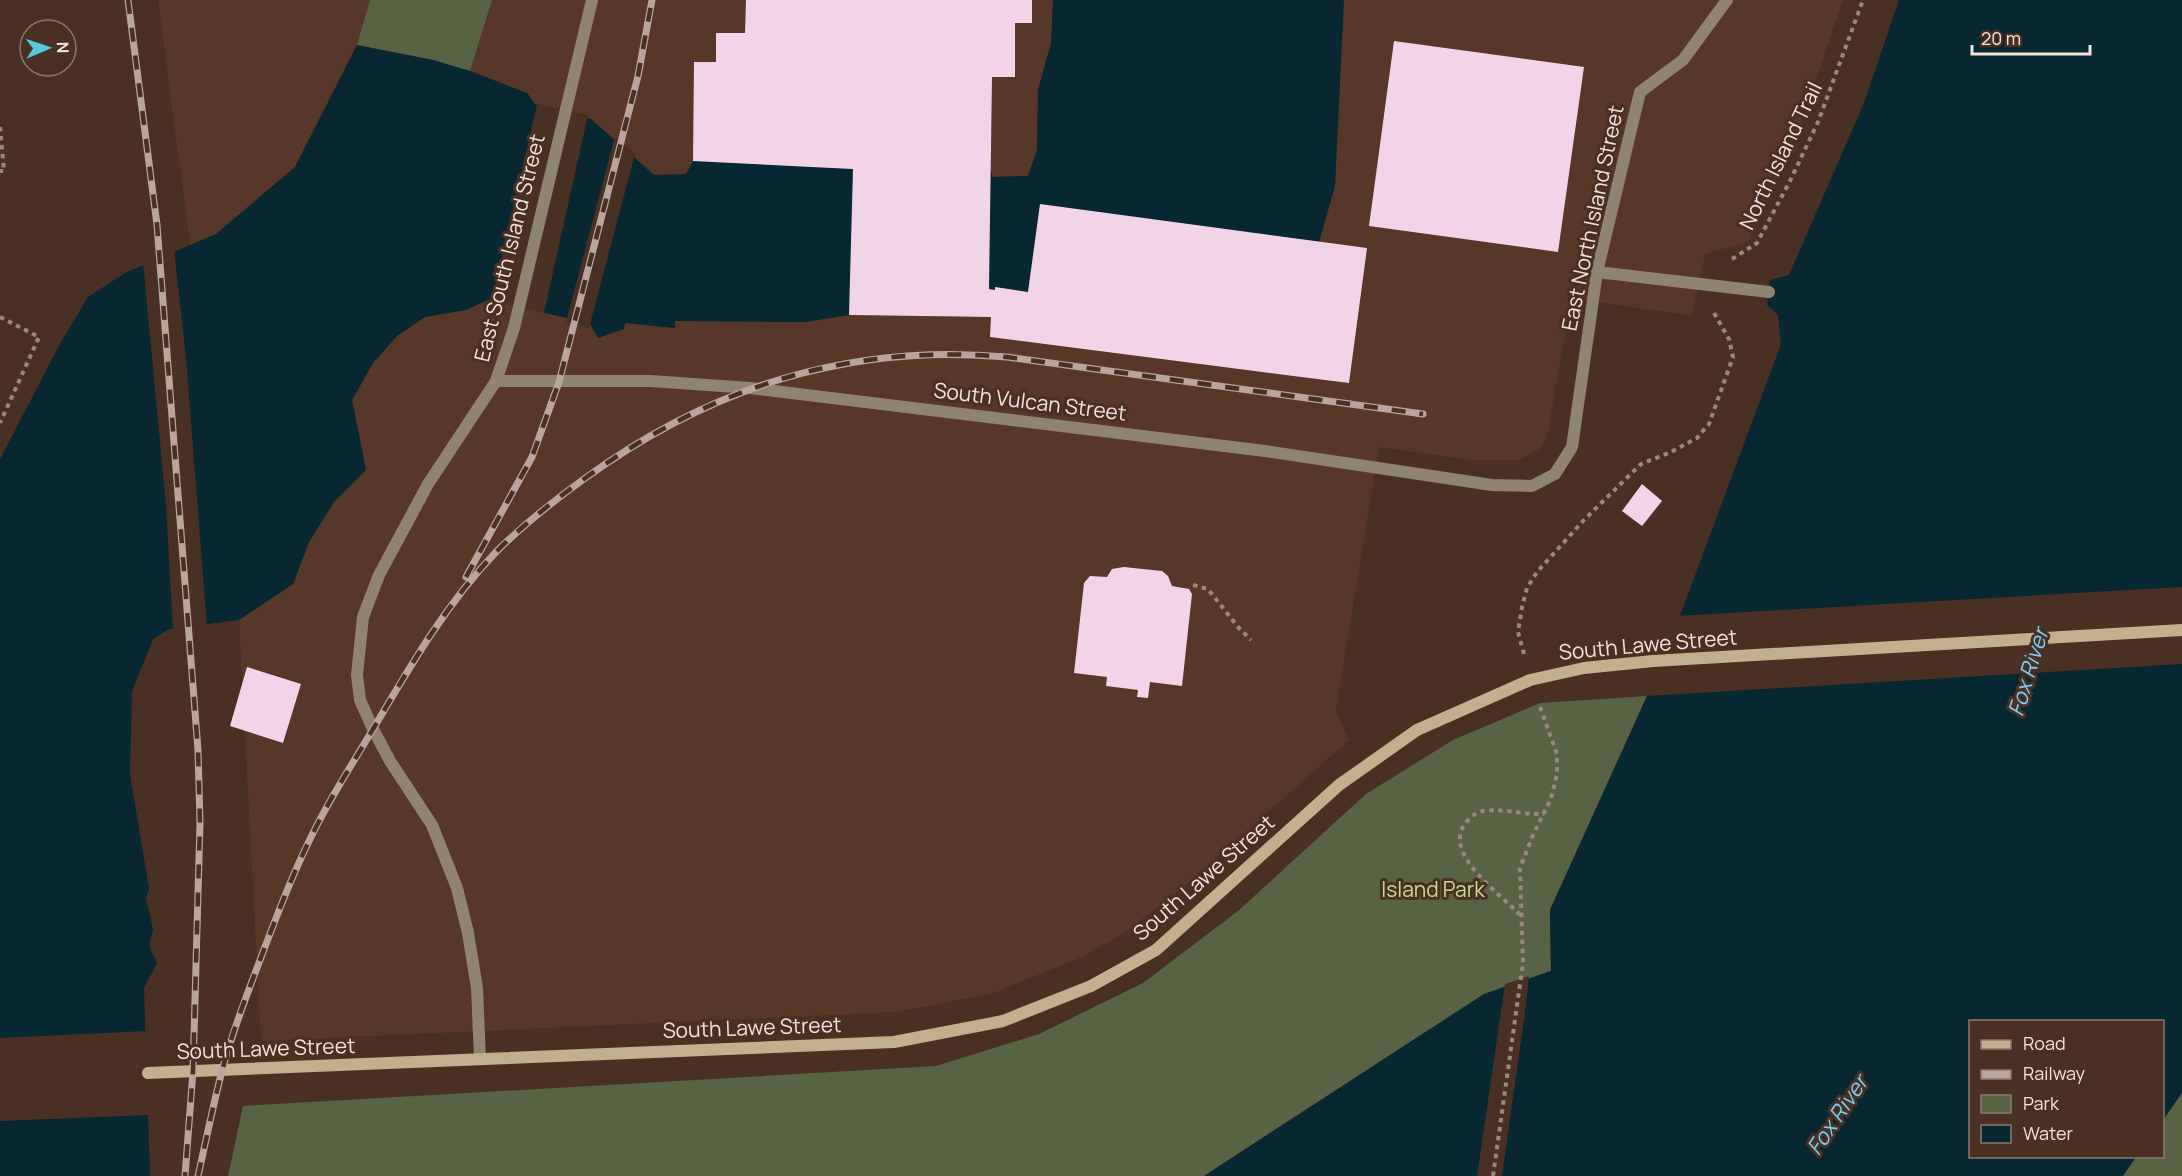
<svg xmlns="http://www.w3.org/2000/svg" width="2182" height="1176" font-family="Manrope,sans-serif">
<rect width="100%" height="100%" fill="#493023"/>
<g fill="#573727">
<polygon points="158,0 1053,0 1051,43 1038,90 1037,150 1028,176 992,177 991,172 853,169 654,175 591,119 535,104 527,93 470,71 433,60 357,45 295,167 216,234 190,245"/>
<polygon points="1343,0 1843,0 1798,132 1748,242 1705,254 1692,316 1571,298 1547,438 1538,450 1519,460 1472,460 1379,447 1336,711 1349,740 1178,892 1121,935 1082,957 993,993 897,1012 261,1041 239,620 293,584 309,542 334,502 366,470 352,400 373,363 397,336 425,317 466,310 490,299 590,324 625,323 674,328 674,321 806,322 995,287 1028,292 1040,204 1319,242 1335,186"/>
</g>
<g fill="#586343">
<polygon points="370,0 492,0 470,71 433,60 357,45"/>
<polygon points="1647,696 1550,910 1551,971 1484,994 1204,1176 228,1176 243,1106 936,1066 1039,1034 1143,983 1238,911 1366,794 1453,740 1540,703"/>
<polygon points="2182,1092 2182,1176 2122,1176 2136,1157 2162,1156 2163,1120"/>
</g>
<g fill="#072733">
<polygon points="1053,0 1344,0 1335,186 1319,242 1040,205 1028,292 995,287 991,317 849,315 806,322 675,321 675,328 625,323 624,329 598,338 590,324 490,299 466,310 425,317 397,336 373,363 352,400 366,470 334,502 309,542 293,584 239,620 169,629 153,639 132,691 130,775 149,889 146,898 153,929 149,946 157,963 144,988 150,1176 0,1176 0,459 61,342 88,297 125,273 216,234 295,167 357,45 433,60 470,71 527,93 535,104 591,119 654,175 686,174 693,161 853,169 992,172 992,177 1028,176 1037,150 1038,90 1051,43"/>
<polygon points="1899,0 2182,0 2182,1093 2163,1120 2162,1022 1970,1022 1970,1156 2136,1157 2123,1176 1204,1176 1484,994 1551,971 1550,910 1647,696 1680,616 1781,344 1778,315 1767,305 1770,280 1789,275 1864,103"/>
</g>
<g fill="#493023">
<polygon points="537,104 588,115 544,313 492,301"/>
<polygon points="615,136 635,154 589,328 566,322"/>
<polygon points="174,249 186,357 207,627 173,631 166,506 143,262"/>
<polygon points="2182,587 2182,664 1647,696 1650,681 1676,616"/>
<polygon points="1529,976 1525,1012 1502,1176 1477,1176 1505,984"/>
<polygon points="146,1031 149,1115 0,1121 0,1038"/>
</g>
<g fill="#f2d4e9">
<polygon points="746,0 1032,0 1032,23 1015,23 1015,77 992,77 989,289 995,290 995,287 1028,292 1040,204 1367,248 1349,383 990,337 991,317 849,315 853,169 693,161 694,62 716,62 716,33 745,33"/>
<polygon points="1394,41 1584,67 1558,252 1369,226"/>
<polygon points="1642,484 1662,501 1642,526 1622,511"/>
<polygon points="1124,567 1162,571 1168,576 1172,586 1189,589 1192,594 1182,686 1150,682 1148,698 1137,697 1138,690 1106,686 1107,677 1074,673 1084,583 1090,576 1107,577 1112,569"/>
<polygon points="247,667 301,684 283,743 230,726"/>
</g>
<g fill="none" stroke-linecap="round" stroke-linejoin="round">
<g stroke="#9c877c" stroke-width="4" stroke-dasharray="4.5 4.5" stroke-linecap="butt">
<polyline points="0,127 4,171 0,171"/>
<polyline points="1732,259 1757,243 1790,181 1818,122 1863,0"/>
<polyline points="0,317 39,337 0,423"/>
<polyline points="1193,585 1208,589 1238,627 1251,640"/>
<polyline points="1524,654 1518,632 1522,607 1527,588 1537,572 1584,520 1641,464 1671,452 1697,438 1709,424 1733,357 1729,339 1714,313"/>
<path d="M 1520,915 C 1503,896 1442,854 1465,824 C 1469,818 1476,812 1483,811 C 1503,808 1524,815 1544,814"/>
<polyline points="1493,1176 1523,963 1520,868 1533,835 1551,799 1557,774 1557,754 1539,704"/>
</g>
<polyline stroke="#8f8470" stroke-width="12" points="1597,272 1769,292"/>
<g stroke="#8f8470" stroke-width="12">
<polyline points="496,381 651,381 750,388 1265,451 1492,485 1532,486 1555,474 1572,447 1597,272 1640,92 1683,60 1727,0"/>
<polyline points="480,1059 477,988 468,933 457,888 432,825 390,761 373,729 360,700 357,675 363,617 379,575 428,484 496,381 514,328 592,0"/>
</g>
<polyline stroke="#c1b090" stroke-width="12" points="148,1073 894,1042 1003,1021 1091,986 1156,950 1339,785 1417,730 1530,680 1584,668 1653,661 2182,630"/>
<g stroke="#b8a59b" stroke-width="7">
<g id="rail">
<polyline points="128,0 157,225 198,750 200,823 193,1071 185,1176"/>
<polyline points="466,577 532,457 559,382 638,76 652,0"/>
<path d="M 198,1176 C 206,1141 213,1105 222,1071 C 231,1036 244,1002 257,968 C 274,923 291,877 313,833 C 331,796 355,760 376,724 C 412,663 447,603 496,552 C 523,525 552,502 584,479 C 711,387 849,343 1007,357 L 1423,414"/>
</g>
</g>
<use href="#rail" stroke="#493023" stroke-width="4.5" stroke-dasharray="14" stroke-linecap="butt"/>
</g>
<g text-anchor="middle" stroke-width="6" stroke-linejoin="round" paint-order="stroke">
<g font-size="21" fill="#f2e2da" stroke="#493023">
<text transform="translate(1781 156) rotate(-64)" y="7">North Island Trail</text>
<text transform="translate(1593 218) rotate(-78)" y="7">East North Island Street</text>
<text transform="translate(510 248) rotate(-76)" y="7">East South Island Street</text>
<text transform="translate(1030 402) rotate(7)" y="7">South Vulcan Street</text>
<text transform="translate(1648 645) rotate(-5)" y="7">South Lawe Street</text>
<text transform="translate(1204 878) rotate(-41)" y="7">South Lawe Street</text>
<text transform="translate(752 1028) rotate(-2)" y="7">South Lawe Street</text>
<text transform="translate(266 1049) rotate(-2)" y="7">South Lawe Street</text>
</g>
<g font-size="21" fill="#c4dd92" stroke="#493023">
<text x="1433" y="897">Island Park</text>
</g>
<g font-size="22" font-style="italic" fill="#76cef5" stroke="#493023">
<text transform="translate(2028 672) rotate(-73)" y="8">Fox River</text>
<text transform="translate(1837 1115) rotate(-56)" y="8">Fox River</text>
</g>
</g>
<rect x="1969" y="1020" width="195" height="138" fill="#493023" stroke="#8d776c" stroke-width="1.5"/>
<rect x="1981" y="1040" width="30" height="9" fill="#c1b090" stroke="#8d776c" stroke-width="1.5"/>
<text x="2023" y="1050" font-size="18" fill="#f2e2da">Road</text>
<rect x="1981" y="1070" width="30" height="9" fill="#b8a59b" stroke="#8d776c" stroke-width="1.5"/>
<text x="2023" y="1080" font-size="18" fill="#f2e2da">Railway</text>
<rect x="1981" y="1095" width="30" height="18" fill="#586343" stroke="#8d776c" stroke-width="1.5"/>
<text x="2023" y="1110" font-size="18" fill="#f2e2da">Park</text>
<rect x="1981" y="1125" width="30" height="18" fill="#072733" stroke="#8d776c" stroke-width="1.5"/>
<text x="2023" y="1140" font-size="18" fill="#f2e2da">Water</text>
<g transform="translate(48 48) rotate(88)"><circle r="28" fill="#493023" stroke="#8d776c" stroke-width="1.5"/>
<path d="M0-4.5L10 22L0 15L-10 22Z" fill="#55cadf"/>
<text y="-9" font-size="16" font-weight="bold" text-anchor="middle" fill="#f2e2da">N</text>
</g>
<path d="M1972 45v9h118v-9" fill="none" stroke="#f2e2da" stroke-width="3"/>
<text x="1981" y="45" font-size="18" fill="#f2e2da" stroke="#493023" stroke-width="4.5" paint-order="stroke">20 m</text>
</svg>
